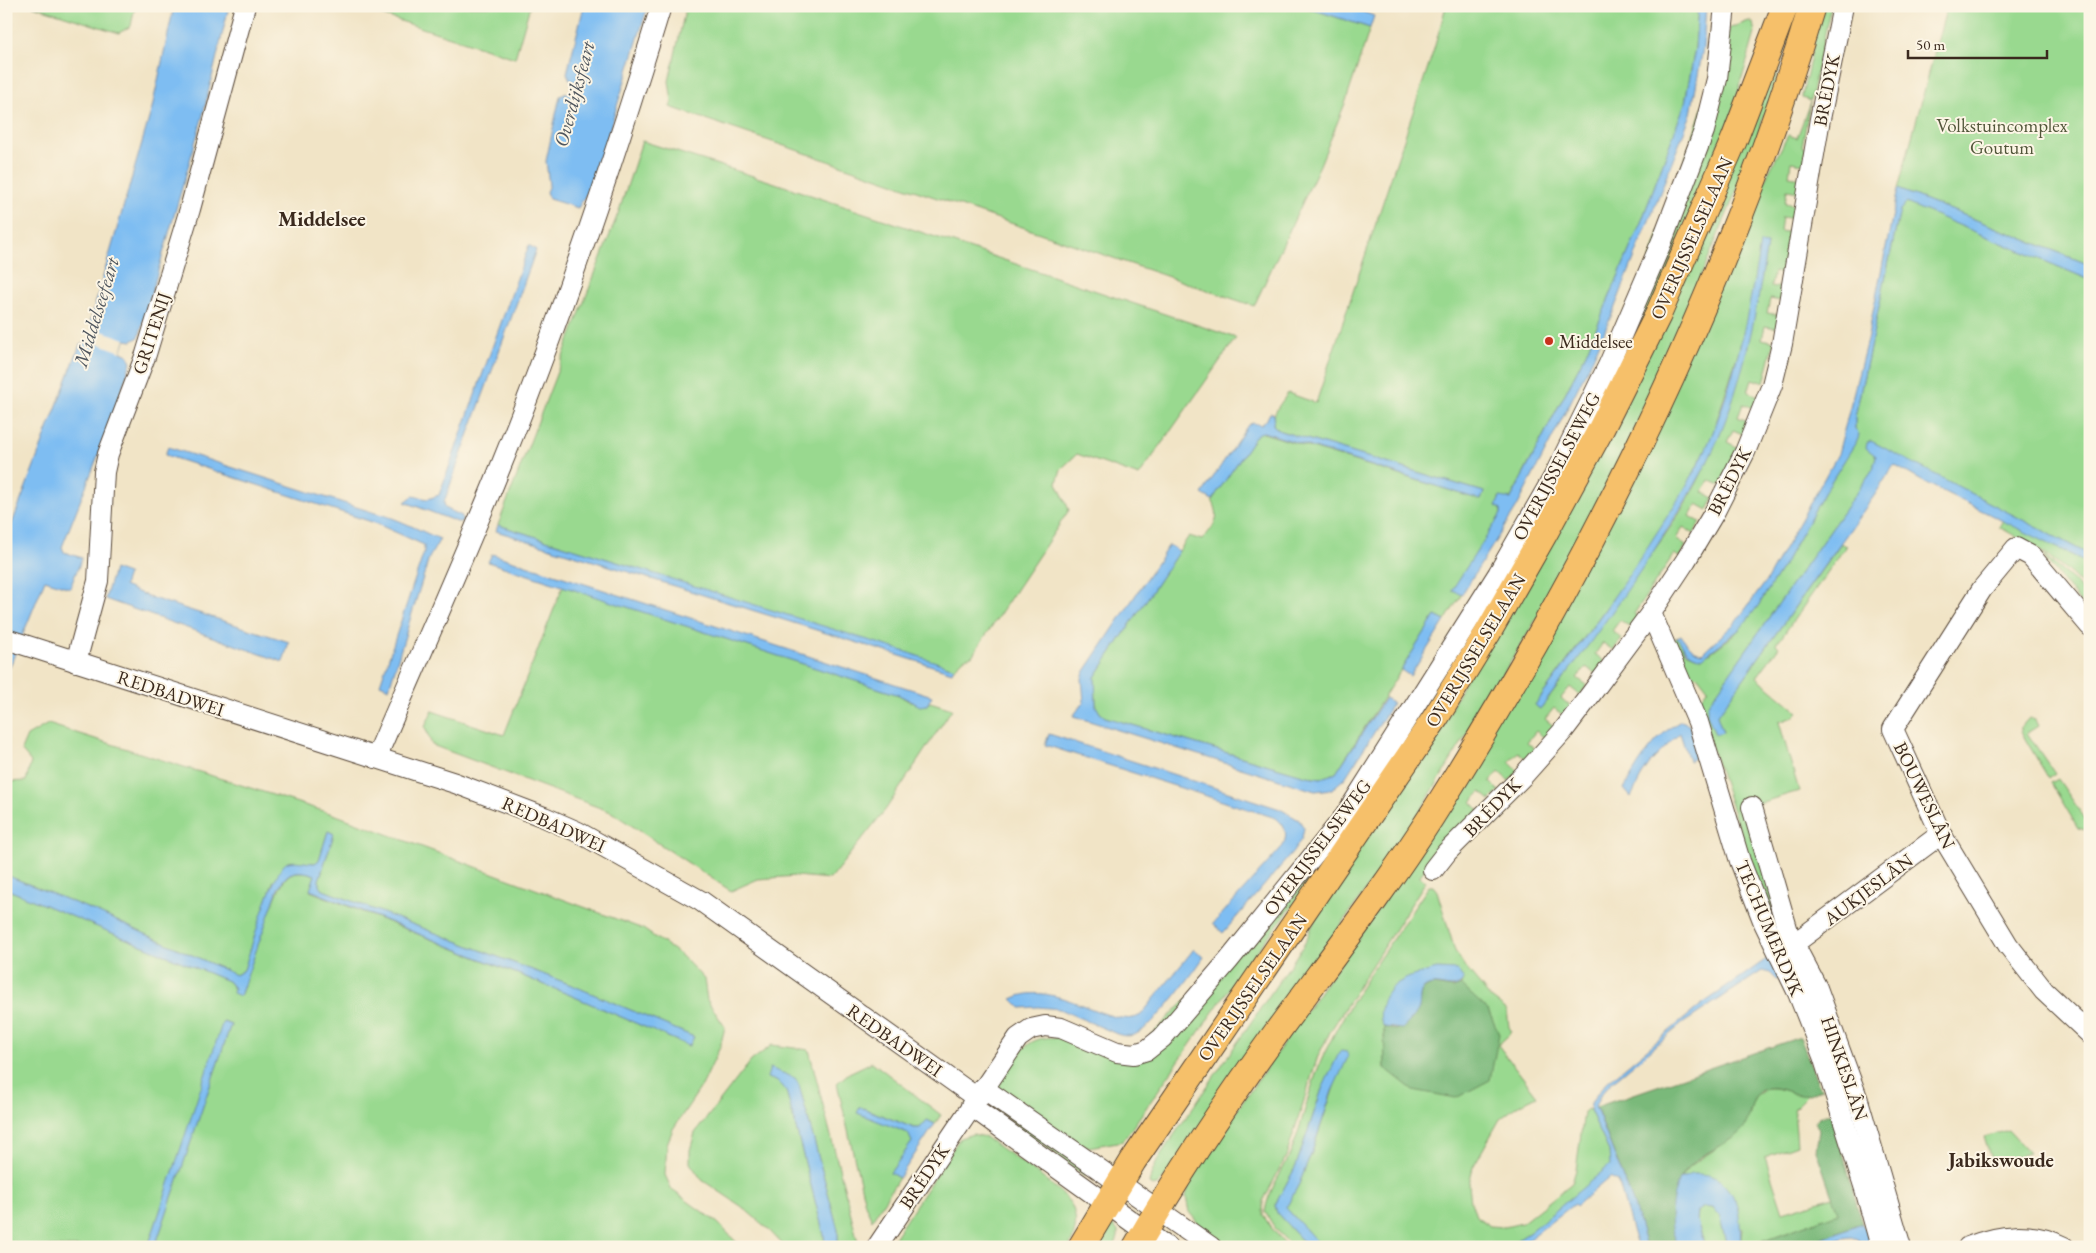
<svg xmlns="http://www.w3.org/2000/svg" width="2096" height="1253" font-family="'EB Garamond',serif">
<rect width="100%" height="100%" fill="#fcf5e5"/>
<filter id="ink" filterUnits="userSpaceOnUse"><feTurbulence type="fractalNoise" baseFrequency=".02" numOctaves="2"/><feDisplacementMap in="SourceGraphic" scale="10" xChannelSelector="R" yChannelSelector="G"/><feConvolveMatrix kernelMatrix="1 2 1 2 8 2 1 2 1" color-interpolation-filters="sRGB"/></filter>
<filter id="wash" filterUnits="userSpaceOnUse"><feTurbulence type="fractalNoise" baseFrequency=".0096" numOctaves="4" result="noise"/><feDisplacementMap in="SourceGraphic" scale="20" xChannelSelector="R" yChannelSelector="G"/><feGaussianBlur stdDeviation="1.12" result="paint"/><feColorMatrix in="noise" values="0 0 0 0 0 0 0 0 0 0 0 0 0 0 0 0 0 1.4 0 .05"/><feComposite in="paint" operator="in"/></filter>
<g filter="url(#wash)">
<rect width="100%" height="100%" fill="#f1e4c6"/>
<g fill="#99d98f" stroke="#6a8256" fill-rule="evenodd">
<polygon points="33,6 135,6 131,26 119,33"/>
<polygon points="354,6 530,6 515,58"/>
<polygon points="686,6 1302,6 1370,28 1346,101 1320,165 1254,306 670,107 672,102 669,81"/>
<path d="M 1446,6 L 1698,6 L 1695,48 L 1685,103 L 1642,220 L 1586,353 L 1510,500 L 1499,497 L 1501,514 L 1453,589 L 1462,594 L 1445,621 L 1435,616 L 1336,773 L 1321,778 L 1306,776 L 1105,717 L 1100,713 L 1096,706 L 1095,677 L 1189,536 L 1202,540 C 1214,526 1222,518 1212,500 L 1257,434 L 1260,432 L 1481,500 L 1484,492 L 1280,431 L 1273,425 C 1271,414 1282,402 1288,393 L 1316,403 L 1434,49 Z"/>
<polygon points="1795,6 1801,6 1748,163 1646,408 1549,598 1416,818 1165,1177 1157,1185 1152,1186 1149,1184 1151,1175 1159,1157 1299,952 1306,941 1321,904 1446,719"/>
<polygon points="1822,6 1831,6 1810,101 1802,98 1802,96"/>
<polygon points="1947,6 2090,6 2090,265 1898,189"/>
<path d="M 1749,21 L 1753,23 L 1755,33 L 1732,114 L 1647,314 L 1442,687 L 1314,879 L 1245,966 L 1123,1141 L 1089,1147 L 1062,1137 L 993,1089 C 1002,1076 1011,1062 1021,1051 C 1048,1020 1094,1050 1125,1062 L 1308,874 L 1606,386 L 1730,28 Z"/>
<path d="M 1810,102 L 1802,147 L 1806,148 L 1804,164 L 1791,162 L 1789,176 L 1802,178 L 1799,192 L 1787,190 L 1785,203 L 1797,206 L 1795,219 L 1782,217 L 1780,231 L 1793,233 L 1786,274 L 1774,272 L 1771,286 L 1784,288 L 1782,301 L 1770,299 L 1767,313 L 1780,315 L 1777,328 L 1765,326 L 1762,339 L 1774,342 L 1764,383 L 1752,379 L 1748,392 L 1759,396 L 1755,409 L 1743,404 L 1738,417 L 1750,422 L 1745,435 L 1733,430 L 1727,442 L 1739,448 L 1720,485 L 1709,480 L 1703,492 L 1714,498 L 1708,510 L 1697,504 L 1690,516 L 1700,522 L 1694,534 L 1683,527 L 1676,539 L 1686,546 L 1679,557 L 1674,554 L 1634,614 L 1637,616 L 1630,627 L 1620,620 L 1612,631 L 1622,639 L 1613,650 L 1603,643 L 1595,654 L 1605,662 L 1596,674 L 1586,667 L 1577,678 L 1587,685 L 1580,695 L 1570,687 L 1561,698 L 1571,707 L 1564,716 L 1554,708 L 1545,719 L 1555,727 L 1546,739 L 1536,731 L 1527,742 L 1536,750 L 1528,760 L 1518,752 L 1509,762 L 1518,771 L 1509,781 L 1499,772 L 1490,782 L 1499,791 L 1490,800 L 1481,792 L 1471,802 L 1480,811 L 1436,854 L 1419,877 L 1426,881 L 1366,974 L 1330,1032 L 1318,1056 L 1286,1157 L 1263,1201 L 1263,1215 L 1270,1226 L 1288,1247 L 1226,1247 L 1201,1227 L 1189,1212 L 1186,1197 L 1190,1177 L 1422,846 L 1788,135 L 1797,138 ZM 1767,244 C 1753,331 1734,415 1692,492 C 1669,534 1637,572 1610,610 C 1588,641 1564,681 1540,709 L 1535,705 L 1632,572 L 1685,490 L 1711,439 L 1738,353 Z"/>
<polygon points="642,141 772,182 1236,338 1139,476 1077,454 1061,469 1057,483 1069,510 972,656 965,658 954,668 498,525 619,211"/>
<polygon points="1907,203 2090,280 2090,555 1870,441 1876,456 1873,469 1707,706 1723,732 1717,716 1841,543 1846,546 1779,641 1778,641 1776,644 1779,647 1757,677 1798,712 1793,717 1779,722 1799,791 1756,804 1785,936 1778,945 1698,707 1700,698 1708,689 1698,676 1688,674 1671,643 1677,637 1686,652 1695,656 1710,653 1734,635 1758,606 1783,566 1827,488 1844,461 1855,430 1855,417 1900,210"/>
<path d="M 2003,520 L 2090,564 L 2090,594 C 2065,563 2033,546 1999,527 Z"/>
<polygon points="2040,552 2077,584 2090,600 2090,615"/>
<polygon points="563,586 899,695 910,702 927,705 930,702 952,709 886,809 830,879 796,876 758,879 731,891 611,812 432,745 425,727 432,711 504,735"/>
<polygon points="2029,718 2035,720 2038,726 2027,733 2055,774 2049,779 2021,732 2021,727"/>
<path d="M 48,724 L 336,815 L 643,929 L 682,956 L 704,979 L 707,1000 L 725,1027 L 720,1047 L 703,1084 L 673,1129 L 667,1144 L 665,1175 L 672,1190 L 718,1223 L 741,1247 L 155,1247 L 231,1024 L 224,1021 L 148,1247 L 6,1247 L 6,889 L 228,981 L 240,996 C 249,974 275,884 289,875 C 296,870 308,872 315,875 L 310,891 L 570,995 L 689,1046 L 694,1037 L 574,986 L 323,890 L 319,885 L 319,880 L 334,834 L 328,831 L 319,860 L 316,863 L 288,862 L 273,882 L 244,970 L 236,975 L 97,912 L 6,875 L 6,782 L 26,781 L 31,762 L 21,750 L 27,736 Z"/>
<polygon points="2058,779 2086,820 2090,818 2090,826 2085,830 2078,828 2051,783"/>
<path d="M 1429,886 L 1433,886 L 1437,891 L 1455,951 L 1465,967 L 1491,998 L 1507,1010 L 1509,1027 L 1512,1032 L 1498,1045 L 1537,1096 L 1517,1106 L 1500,1119 L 1473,1167 L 1469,1184 L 1471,1202 L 1476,1216 L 1490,1226 L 1505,1227 L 1522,1223 L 1572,1183 L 1576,1170 L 1584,1112 L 1588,1109 L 1590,1110 L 1609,1151 L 1611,1165 L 1530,1232 L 1507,1247 L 1322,1247 L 1286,1208 L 1299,1184 L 1312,1152 L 1337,1078 L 1322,1089 L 1296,1166 L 1275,1205 L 1277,1213 L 1308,1247 L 1292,1247 L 1275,1228 L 1265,1212 C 1268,1189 1285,1169 1293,1147 C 1305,1115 1311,1080 1326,1050 C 1354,992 1393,939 1429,886 ZM 1464,979 L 1461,985 L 1471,996 L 1385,1068 L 1384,1027 L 1381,1022 Z"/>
<polygon points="772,1045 809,1050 858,1242 855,1247 838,1247 838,1230 799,1085 780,1083 785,1087 787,1094 824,1235 825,1247 785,1247 768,1229 741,1206 702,1180 690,1163 690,1150 695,1133 751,1061"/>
<polygon points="872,1062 941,1115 935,1124 927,1120 920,1128 914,1128 860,1107 858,1113 909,1133 912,1142 890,1173 899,1178 872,1220 865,1204 837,1083 849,1073"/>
<polygon points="1767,1088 1775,1088 1808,1095 1794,1109 1797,1145 1765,1157 1783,1212 1833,1197 1839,1213 1746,1247 1740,1247 1742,1229 1692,1174 1679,1179 1689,1166 1728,1141 1750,1114 1752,1103 1757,1095"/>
<polygon points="993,1102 1089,1170 1085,1176 990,1107"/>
<polygon points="2008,1130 2029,1153 1992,1163 1984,1137"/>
<path d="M 973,1134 L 985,1137 C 1004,1151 1063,1188 1072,1206 C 1078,1219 1076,1235 1069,1247 L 888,1247 L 960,1138 Z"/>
<polygon points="1704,1207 1713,1208 1720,1217 1727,1247 1705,1247 1697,1221 1698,1211"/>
<polygon points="1112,1225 1118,1231 1118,1237 1114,1247 1092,1247 1107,1228"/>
</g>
<g fill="#7ab97a" stroke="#5a724c">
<path d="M 1432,985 L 1453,988 L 1461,985 L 1488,1010 L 1499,1034 L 1490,1080 L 1456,1098 L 1413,1090 L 1385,1068 L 1384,1027 L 1396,1030 L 1419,1008 C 1420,997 1419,989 1432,985 Z"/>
<path d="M 1800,1037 L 1819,1086 L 1822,1088 C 1818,1090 1813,1094 1809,1095 C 1795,1098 1781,1085 1767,1088 C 1748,1093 1753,1116 1743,1129 C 1726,1148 1692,1154 1680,1178 C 1676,1186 1678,1230 1677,1242 L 1680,1247 L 1646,1247 L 1633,1202 L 1596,1107 Z"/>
<polygon points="1831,1113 1845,1160 1862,1224 1855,1225 1801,1247 1746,1247 1838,1213 1816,1150 1819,1130 1815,1122 1819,1117"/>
</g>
<g fill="#7ebdf2" stroke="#5c7488">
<polygon points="174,6 229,6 202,119 139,337 132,341 125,340 121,352 128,355 131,362 109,428 62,547 64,552 82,558 70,588 45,580 6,676 6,534 8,534 80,345 89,341 94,342 98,330 92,327 90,322 152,108"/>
<polygon points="584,6 648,6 605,145 591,186 578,208 549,199 546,192 549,185 546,161 560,96 567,93 574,95 578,83 570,80 567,73"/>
<polygon points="1302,6 1348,6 1374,16 1370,28"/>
<polygon points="1698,6 1706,6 1703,48 1691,114 1613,312 1593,358 1517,507 1462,594 1452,590 1501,514 1501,509 1496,506 1500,497 1511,499 1586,353 1642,220 1685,103 1695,48"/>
<path d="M 1898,189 L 2090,265 L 2090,280 L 1906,203 L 1900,210 L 1855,417 L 1855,430 L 1859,434 L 1858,439 L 1827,488 L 1783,566 L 1758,606 L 1740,629 L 1702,658 C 1689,655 1684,649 1677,637 L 1681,635 C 1687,644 1692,652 1703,653 L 1735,623 L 1765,583 L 1838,454 L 1868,336 Z"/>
<path d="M 1760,243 L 1767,244 C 1757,311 1744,379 1717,441 C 1704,472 1687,499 1669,527 C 1629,590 1586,650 1540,709 L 1535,705 C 1580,645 1623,586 1663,523 C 1681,495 1699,467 1711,437 C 1736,375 1750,309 1760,243 Z"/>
<polygon points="529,245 536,250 444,502 445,508 462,516 462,522 457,522 405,502 413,496 428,499 439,495"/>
<polygon points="1270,413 1274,414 1273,425 1280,431 1484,492 1481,500 1263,432 1257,434 1212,500 1202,494 1248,425 1253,423 1261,425 1266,421"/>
<polygon points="1871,441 2090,555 2090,564 1922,481 1894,465 1874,496 1717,716 1723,732 1715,734 1707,714 1707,706 1873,469 1876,456 1866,448 1867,443"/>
<path d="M 168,447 L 375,513 C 398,518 418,530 440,539 L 429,558 L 389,688 L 380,684 L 424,552 L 424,545 L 375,523 L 165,455 Z"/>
<polygon points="498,525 897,649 954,668 952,672 496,531"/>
<polygon points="1169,545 1179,551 1095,677 1096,706 1100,713 1105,717 1306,776 1321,778 1336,773 1385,698 1393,703 1345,778 1332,789 1315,791 1073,716 1084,702 1082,678 1085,671"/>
<polygon points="492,554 932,696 927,705 920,706 899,695 488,562"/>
<polygon points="114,569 128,574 124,586 149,597 289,642 283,662 105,599"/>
<polygon points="1435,616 1445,621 1410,676 1401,670"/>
<path d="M 1681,721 L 1689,724 L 1698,756 L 1689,761 L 1680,733 L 1650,763 L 1643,773 L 1631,797 L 1624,789 C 1637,765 1656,734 1681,721 Z"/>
<path d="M 1049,734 L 1280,809 L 1299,820 L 1304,828 L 1302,838 L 1293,852 L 1223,933 L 1213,924 L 1283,846 C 1288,834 1286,826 1276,818 L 1045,745 Z"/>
<path d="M 328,831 L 334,834 L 319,880 L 319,885 L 323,890 L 574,986 L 694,1037 L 689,1046 L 570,995 L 310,890 L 315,875 C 308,872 294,869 287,876 C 283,879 281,885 278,889 L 240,996 L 233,993 L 234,988 L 228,981 L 6,889 L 6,875 L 97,912 L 236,975 L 244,970 C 250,952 273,867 288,862 C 296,860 307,863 315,863 L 319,860 Z"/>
<path d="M 1194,949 L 1204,957 C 1191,976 1155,1026 1136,1034 C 1130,1037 1123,1036 1117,1034 L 1059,1009 L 1038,1007 L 1021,1008 L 1012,999 C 1055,976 1113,1033 1141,1015 Z"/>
<polygon points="1768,958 1770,958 1780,979 1777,980 1770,973 1762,971 1682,1024 1611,1083 1601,1094 1595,1106 1633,1202 1646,1247 1637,1247 1620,1187 1617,1181 1610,1177 1576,1206 1574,1204 1519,1247 1507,1247 1530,1232 1610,1165 1609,1151 1590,1110 1591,1103 1597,1094 1607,1082 1701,1005"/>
<path d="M 1437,969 L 1457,970 L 1464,979 C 1455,995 1441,981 1428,986 C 1416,991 1422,1002 1418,1010 C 1414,1018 1408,1023 1402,1029 L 1384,1027 C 1379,1020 1380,1013 1382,1005 C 1388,980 1415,975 1437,969 Z"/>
<polygon points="223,1021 231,1024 155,1247 148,1247"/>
<polygon points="1341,1051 1347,1052 1348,1057 1332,1091 1312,1152 1299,1184 1286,1208 1322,1247 1308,1247 1277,1213 1275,1205 1296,1166 1322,1089 1339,1053"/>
<path d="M 770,1068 L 795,1078 L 799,1085 L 838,1230 L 838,1247 L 825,1247 L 824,1235 L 787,1094 C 783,1083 777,1081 767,1078 Z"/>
<polygon points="860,1107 914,1128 920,1128 927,1120 935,1124 899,1178 890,1173 912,1142 908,1133 857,1113"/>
<path d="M 1692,1174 C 1698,1174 1706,1174 1711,1176 C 1739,1185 1742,1223 1740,1247 L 1727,1247 L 1720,1217 L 1713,1208 L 1704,1207 L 1698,1211 L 1697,1221 L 1705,1247 L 1680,1247 C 1666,1228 1671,1199 1679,1179 Z"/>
<polygon points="1859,1224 1862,1224 1865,1228 1871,1247 1862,1247 1858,1239 1852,1237 1843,1238 1820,1247 1801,1247"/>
</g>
<polygon fill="#f1e4c6" points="99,330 125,339 121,352 94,342"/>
</g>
<g filter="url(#ink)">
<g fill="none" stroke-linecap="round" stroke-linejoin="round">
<g stroke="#564637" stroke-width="22">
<g id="minor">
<polyline points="1651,613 1698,722 1740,861 1764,923 1798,993 1823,1056 1865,1189 1881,1247"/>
<polyline points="2090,626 2031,556 2016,548 1982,589 1893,729 1941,834 2008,945 2044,991 2090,1034"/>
<polyline points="6,639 455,783 544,817 578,832 701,901 977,1098"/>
<polyline points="76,662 98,581 104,472 108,454 146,354 190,209 245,6"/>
<path d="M 376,758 C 415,667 456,575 494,483 C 558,327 612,167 661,6"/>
<polyline points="1752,807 1789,935 1817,988 1858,1100 1901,1247"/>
<polyline points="1433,870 1447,852 1522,777 1563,731 1591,694 1651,613 1686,560 1714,513 1745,452 1772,385 1782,344 1820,119 1843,6"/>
<polyline points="1795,943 1941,834"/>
<polyline points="983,1088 1211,1247"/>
<polyline points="971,1106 1167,1247"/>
<polyline points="877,1247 1018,1038 1031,1029 1045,1026 1061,1028 1117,1052 1134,1054 1147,1050 1162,1038 1229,960 1345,816 1498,574 1553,478 1609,364 1662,241 1704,131 1717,79 1725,6"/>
<path d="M 1968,1247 C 1999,1234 2033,1231 2064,1247"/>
</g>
</g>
<g stroke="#564637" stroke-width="28">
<g id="major">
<polyline points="1081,1247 1133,1161 1436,717 1487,634 1544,534 1600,431 1658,315 1734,140 1785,6"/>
<path d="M 1136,1247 C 1179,1173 1227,1101 1277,1032 C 1329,961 1383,892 1431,817 C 1591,565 1726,293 1812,6"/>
</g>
</g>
<use href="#minor" stroke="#fff" stroke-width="20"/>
<use href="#major" stroke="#f6c06b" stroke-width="26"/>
</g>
</g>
<circle fill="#c8321e" stroke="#fcf5e5" stroke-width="2" cx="1549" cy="341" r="5"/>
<g text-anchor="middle" stroke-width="4" stroke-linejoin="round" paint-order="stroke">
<g font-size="19" fill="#3b2a1e" stroke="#fcf5e5">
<text transform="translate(1826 90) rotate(-79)" y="7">BRÉDYK</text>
<text transform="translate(1691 238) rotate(-66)" y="7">OVERIJSSELSELAAN</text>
<text transform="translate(151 333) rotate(-72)" y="7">GRITENIJ</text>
<text transform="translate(1556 466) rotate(-62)" y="7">OVERIJSSELSEWEG</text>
<text transform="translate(1729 481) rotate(-63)" y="7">BRÉDYK</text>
<text transform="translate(1475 650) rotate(-59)" y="7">OVERIJSSELSELAAN</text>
<text transform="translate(171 693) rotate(18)" y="7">REDBADWEI</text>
<text transform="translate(1925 795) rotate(64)" y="7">BOUWESLÂN</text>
<text transform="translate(1492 807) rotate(-46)" y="7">BRÉDYK</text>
<text transform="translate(554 824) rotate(24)" y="7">REDBADWEI</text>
<text transform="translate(1317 847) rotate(-53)" y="7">OVERIJSSELSEWEG</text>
<text transform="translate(1868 889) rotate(-37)" y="7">AUKJESLÂN</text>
<text transform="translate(1770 928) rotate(67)" y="7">TECHUMERDYK</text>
<text transform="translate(1252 987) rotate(-55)" y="7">OVERIJSSELSELAAN</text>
<text transform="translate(895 1040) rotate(35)" y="7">REDBADWEI</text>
<text transform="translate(1845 1068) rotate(71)" y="7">HINKESLÂN</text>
<text transform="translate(924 1176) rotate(-56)" y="7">BRÉDYK</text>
</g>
<g font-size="19" fill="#52563a" stroke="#fcf5e5">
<text x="2002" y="132">Volkstuincomplex<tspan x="2002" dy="22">Goutum</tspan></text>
</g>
<g font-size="19" fill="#3b2a1e" stroke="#fcf5e5" text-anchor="start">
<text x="1559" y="348">Middelsee</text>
</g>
<g font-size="20" font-style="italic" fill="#4f565e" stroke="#fcf5e5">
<text transform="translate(574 94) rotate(-75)" y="7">Overdijksfeart</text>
<text transform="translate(96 312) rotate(-73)" y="7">Middelseefeart</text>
</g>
<g font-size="20" font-weight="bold" fill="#3b2a1e" stroke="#fcf5e5">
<text x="2001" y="1167">Jabikswoude</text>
</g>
<g font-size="21" font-weight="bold" fill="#3b2a1e" stroke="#fcf5e5">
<text x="322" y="226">Middelsee</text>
</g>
</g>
<rect width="2096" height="1253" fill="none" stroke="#fcf5e5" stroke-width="25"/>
<path d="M1908 50v8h139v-8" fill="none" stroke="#3b2a1e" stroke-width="2.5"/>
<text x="1916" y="50" font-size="15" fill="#3b2a1e" stroke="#fcf5e5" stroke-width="4" paint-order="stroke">50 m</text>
</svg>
